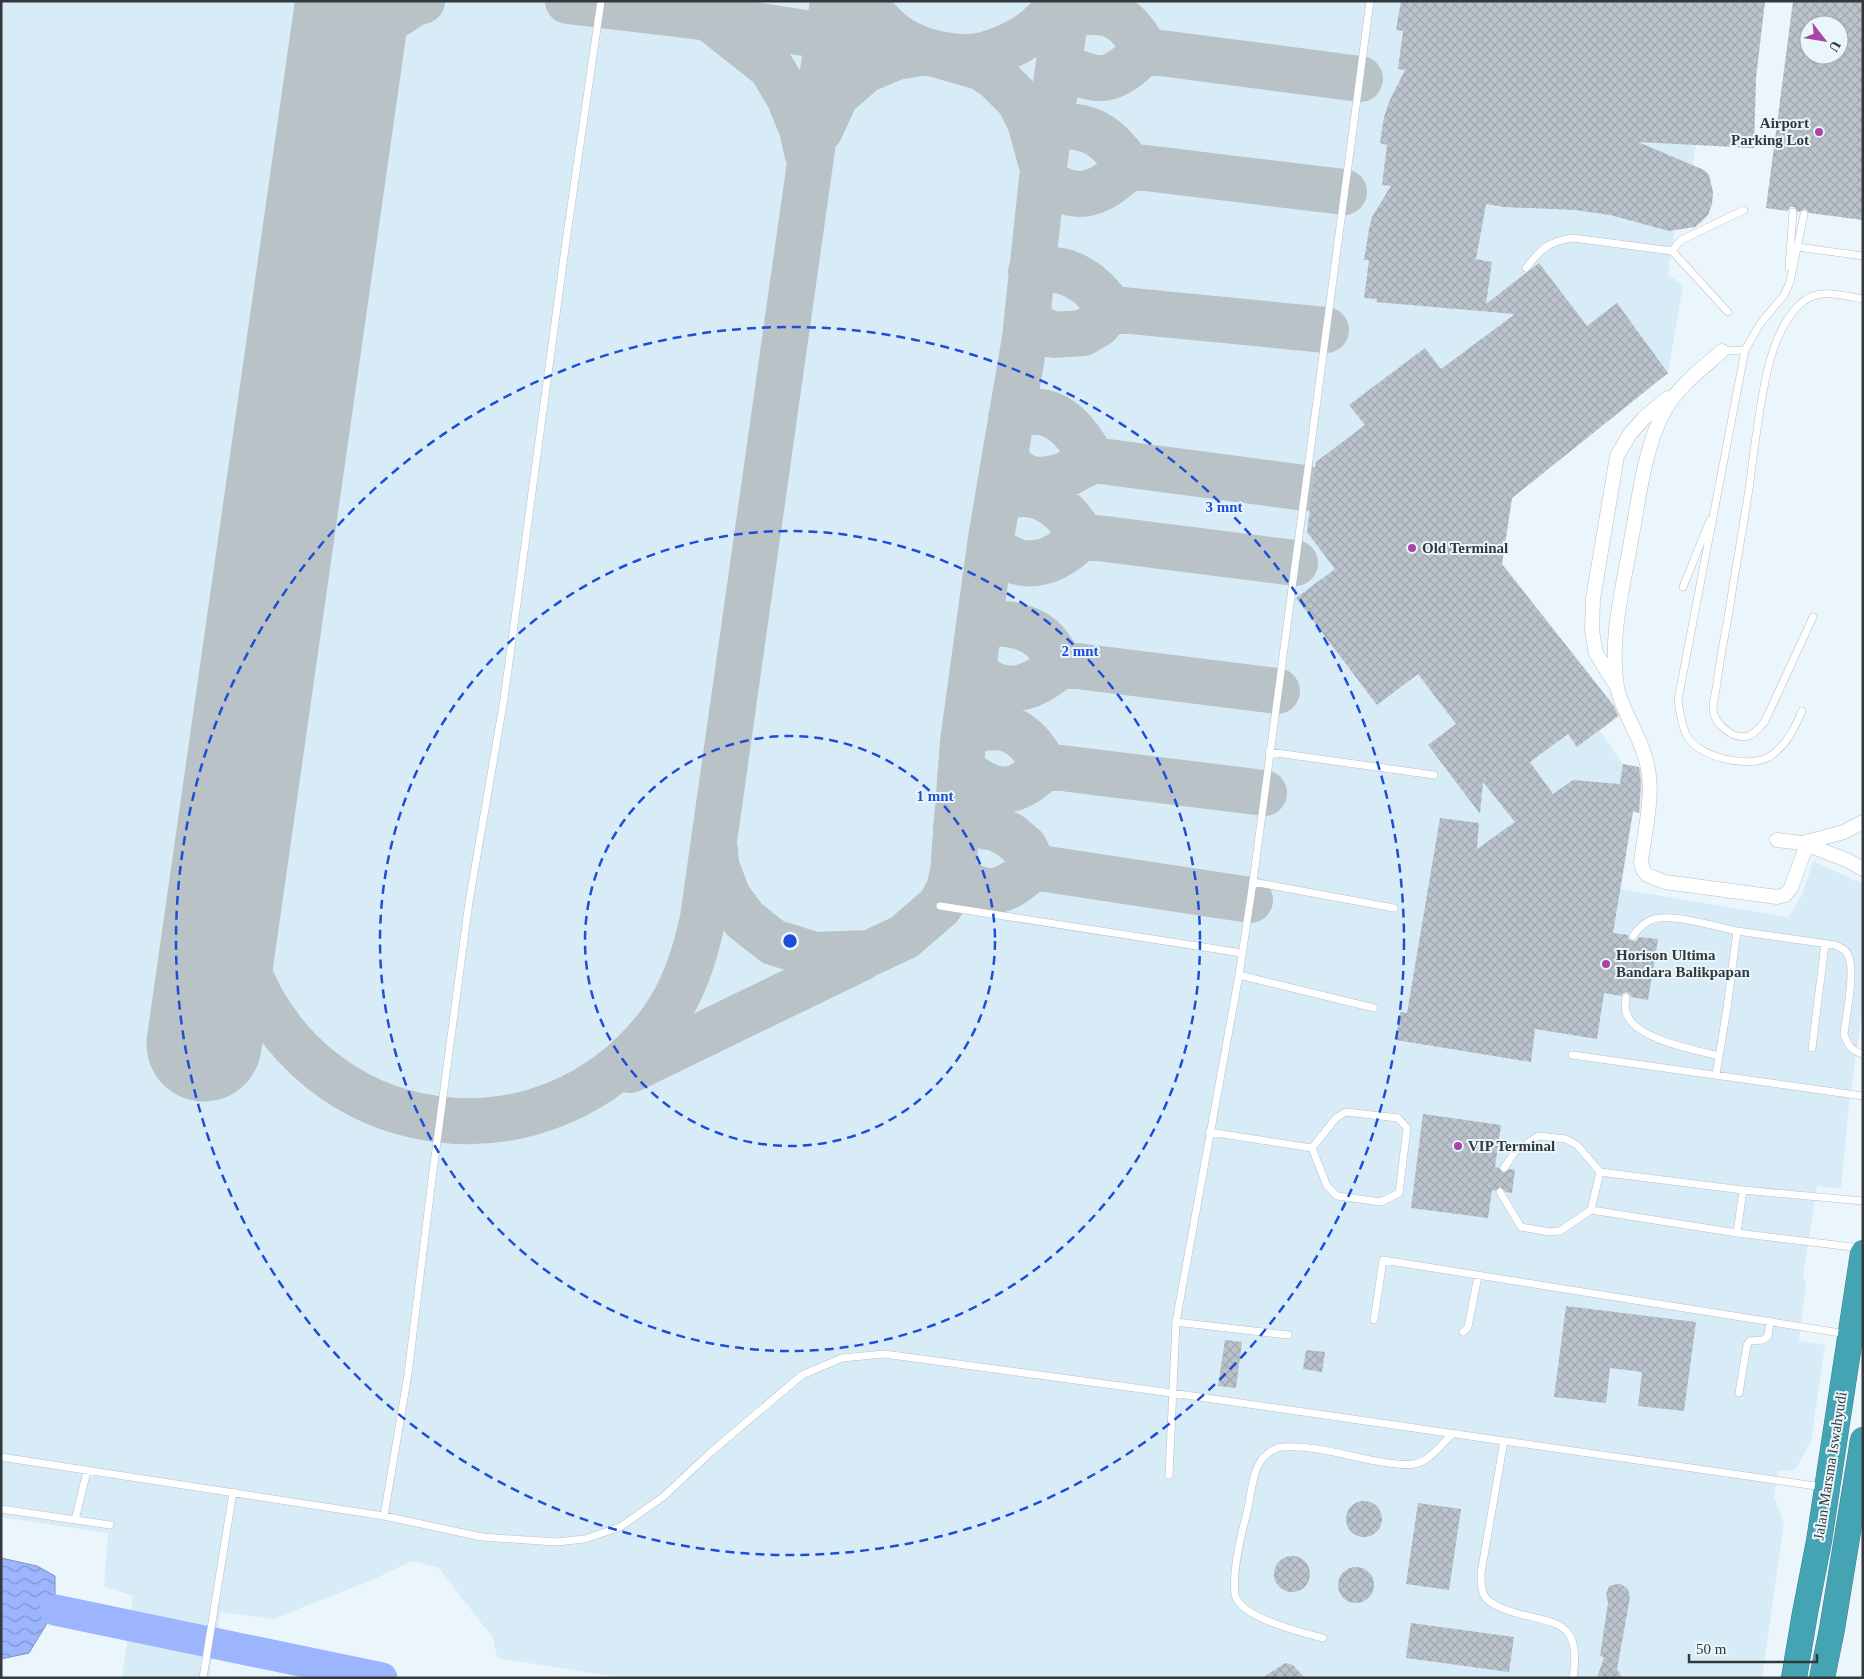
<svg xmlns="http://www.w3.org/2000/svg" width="1864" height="1679" viewBox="0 0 1864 1679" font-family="Georgia,serif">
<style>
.built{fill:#d8ecf7}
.water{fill:url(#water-waves);stroke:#7d90c4}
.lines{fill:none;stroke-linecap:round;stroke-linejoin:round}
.river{stroke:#9db5ff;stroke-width:31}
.taxiway{stroke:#b8c2c7;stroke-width:46}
.runway{stroke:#b8c2c7;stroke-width:115}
.building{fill:url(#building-cross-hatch);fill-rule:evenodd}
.lane-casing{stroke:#b4c0c6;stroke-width:8}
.street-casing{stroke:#b4c0c6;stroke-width:15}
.highway-casing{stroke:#3e7e89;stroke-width:26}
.lane{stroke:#fff;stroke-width:7}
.street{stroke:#fff;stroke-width:14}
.highway{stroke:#44a4b4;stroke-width:25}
.ring{fill:none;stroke:#1d4ed8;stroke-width:2.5;stroke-dasharray:9 6}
.poi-dot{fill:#a943a8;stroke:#eaf6fc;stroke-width:2}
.labels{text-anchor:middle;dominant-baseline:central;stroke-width:4;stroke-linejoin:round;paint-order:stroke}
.poi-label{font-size:15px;font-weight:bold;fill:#33383a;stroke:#eaf6fc;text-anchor:start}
.street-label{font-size:15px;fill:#33383a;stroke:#eaf6fc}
.centre{fill:#1d4ed8;stroke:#eaf6fc;stroke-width:2.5}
.ring-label{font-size:15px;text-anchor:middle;font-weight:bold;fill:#1d4ed8;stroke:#eaf6fc;stroke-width:4;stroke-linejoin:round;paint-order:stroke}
</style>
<defs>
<pattern id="water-waves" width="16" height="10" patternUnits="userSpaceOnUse" patternTransform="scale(1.25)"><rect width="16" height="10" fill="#9db5ff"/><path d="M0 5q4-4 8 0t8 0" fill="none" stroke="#8194cf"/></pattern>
<pattern id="building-cross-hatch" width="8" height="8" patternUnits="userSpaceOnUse" patternTransform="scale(1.25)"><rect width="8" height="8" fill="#bac2cb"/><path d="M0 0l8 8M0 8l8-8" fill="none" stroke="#a0a7af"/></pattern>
</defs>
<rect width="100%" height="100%" fill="#eaf6fc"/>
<path class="built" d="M 1,1 L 1765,1 L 1756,78 L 1754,148 L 1696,145 L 1692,169 L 1709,175 L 1713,192 L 1708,215 L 1702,223 L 1695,227 L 1688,228 L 1682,226 L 1676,221 L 1668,274 L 1683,286 L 1668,373 L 1512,497 L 1502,564 L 1621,715 L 1600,731 L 1623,764 L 1646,769 L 1640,813 L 1633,812 L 1621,889 L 1788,917 L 1802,895 L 1813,861 L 1861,883 L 1863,886 L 1863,1006 L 1849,1104 L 1841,1189 L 1817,1186 L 1803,1276 L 1806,1284 L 1799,1341 L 1825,1345 L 1811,1441 L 1795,1470 L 1778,1471 L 1774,1497 L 1784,1523 L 1762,1678 L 624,1678 L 497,1658 L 493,1638 L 439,1568 L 412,1561 L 374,1579 L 273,1619 L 221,1612 L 209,1678 L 122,1678 L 133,1596 L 104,1586 L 108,1533 L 1,1517 Z"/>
<path class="water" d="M 1,1558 L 37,1566 L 55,1576 L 55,1610 L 29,1653 L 1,1659 Z"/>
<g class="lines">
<path class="river" d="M 55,1610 L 382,1678"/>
<path class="taxiway" d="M 568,1 L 709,18 L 927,52
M 865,1 C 873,15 885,29 898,38 C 919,51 944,57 968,57 C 990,57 1026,40 1041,25 C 1049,19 1055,9 1061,1
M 1066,15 C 1107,7 1126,13 1145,51
M 713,21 L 771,67 L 789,97 L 802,129 L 807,152
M 1145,51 L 1360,79
M 344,61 L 370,32 L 416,2 L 422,1
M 1059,64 C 1101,85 1111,84 1145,51
M 1050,126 C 1091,124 1105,134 1129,166 L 1344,192
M 820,130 L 836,95 L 865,70 L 896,57 L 927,52 L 983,68 L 997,78 L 1019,100 L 1030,122 L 1041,162
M 1042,179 C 1050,183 1058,190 1067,192 C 1092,200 1113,182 1129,166
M 1031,272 C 1039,271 1048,269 1055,270 C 1080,273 1097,290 1111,309 L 1326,330
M 1027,322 L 1053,335 L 1083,333 L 1098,324 L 1111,309
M 1011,417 C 1018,416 1024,413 1031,412 C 1061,409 1080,437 1093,460
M 1010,465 L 1018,473 L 1030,479 L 1044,480 L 1061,477 L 1093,460 L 1305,488
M 998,498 C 1005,497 1013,495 1021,494 C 1050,493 1068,514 1082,536 L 1295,563
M 990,547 C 999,553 1008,559 1018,562 C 1043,568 1066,553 1082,536
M 978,631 C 983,629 988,626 993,625 C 999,623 1007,624 1013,625 C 1039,630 1048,642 1061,664
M 1061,664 L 1277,691
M 973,670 C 1001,701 1034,689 1061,664
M 965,732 C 1006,721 1023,728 1045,766 L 1264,793
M 961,768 C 993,796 1015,798 1045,766
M 237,817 C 234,863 229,917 244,961 C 310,1144 545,1178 661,1022 C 684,991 695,955 703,918 L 833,1
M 956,828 L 978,825 L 996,828 L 1011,836 L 1025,848 L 1033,867
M 715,850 L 716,865 L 728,897 L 745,920 L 773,942 L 814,955 L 870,953 L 904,937 L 940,906 L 949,889 L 953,872 L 963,742 L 991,538 L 1025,338 L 1042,179 L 1068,1
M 1033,867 L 1250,900
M 953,872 C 984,902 1005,894 1033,867
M 630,1070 L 861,958"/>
<path class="runway" d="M 204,1044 L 353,1"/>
</g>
<path class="building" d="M 1401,1 L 1765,1 L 1756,78 L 1754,148 L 1638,142 L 1704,170 L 1709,175 L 1713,192 L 1712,204 L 1708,215 L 1695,227 L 1669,231 L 1610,215 L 1575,210 L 1504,207 L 1486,204 L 1476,259 L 1492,262 L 1486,304 L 1539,263 L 1587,326 L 1617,303 L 1668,373 L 1512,498 L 1502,564 L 1614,706 L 1618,716 L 1577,747 L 1568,734 L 1530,762 L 1553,794 L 1573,780 L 1620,784 L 1623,764 L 1639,767 L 1641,783 L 1639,813 L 1633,811 L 1613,933 L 1628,935 L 1628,939 L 1632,941 L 1636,941 L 1639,937 L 1658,939 L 1648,1000 L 1631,997 L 1630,994 L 1627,992 L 1623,993 L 1621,996 L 1604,993 L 1597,1039 L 1535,1029 L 1531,1062 L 1396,1040 L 1400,1012 L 1407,1013 L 1440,818 L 1479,823 L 1477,849 L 1515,822 L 1483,782 L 1480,814 L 1428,745 L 1456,724 L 1418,674 L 1377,705 L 1296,598 L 1335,569 L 1307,532 L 1316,462 L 1365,425 L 1349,405 L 1425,348 L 1441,369 L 1515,314 L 1376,302 L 1377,299 L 1364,298 L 1369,260 L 1364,260 L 1369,229 L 1372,217 L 1391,186 L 1382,185 L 1387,145 L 1380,143 L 1384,117 L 1389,102 L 1405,70 L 1398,69 L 1403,31 L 1396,30 Z
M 1793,1 L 1863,1 L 1863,220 L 1809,213 L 1805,209 L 1798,212 L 1794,207 L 1790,207 L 1788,211 L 1766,208 ZM 1809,25 L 1839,25 L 1839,55 L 1809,55 Z
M 1423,1114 L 1501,1125 L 1495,1167 L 1499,1168 L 1503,1173 L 1510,1169 L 1515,1170 L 1512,1193 L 1506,1192 L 1500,1187 L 1495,1191 L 1492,1190 L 1488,1218 L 1411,1208 Z
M 1566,1306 L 1696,1322 L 1684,1411 L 1638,1406 L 1642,1372 L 1610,1368 L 1606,1403 L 1554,1397 Z
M 1225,1340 L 1242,1342 L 1236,1388 L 1218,1386 Z
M 1306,1350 L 1325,1352 L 1322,1372 L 1303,1369 Z
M1346 1519a18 18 0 1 1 36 0a18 18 0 1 1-36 0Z
M 1418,1503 L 1461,1509 L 1449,1590 L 1406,1584 Z
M1274 1574a18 18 0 1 1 36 0a18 18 0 1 1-36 0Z
M1338 1585a18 18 0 1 1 36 0a18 18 0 1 1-36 0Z
M 1617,1584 L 1621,1584 L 1628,1589 L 1630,1597 L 1617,1669 L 1622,1678 L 1597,1678 L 1604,1657 L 1600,1656 L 1608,1603 L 1606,1594 L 1609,1586 Z
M 1411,1623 L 1514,1637 L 1509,1672 L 1406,1658 Z
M 1285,1663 L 1293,1665 L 1305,1678 L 1262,1678 Z"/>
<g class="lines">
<g class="lane-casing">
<path id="lane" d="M 1797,247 L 1863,256
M 1672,251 L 1681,240 L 1744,210
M 1789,267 L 1793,212
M 1526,268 C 1541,249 1549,241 1573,238 L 1672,251 L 1728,312
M 1722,351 L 1745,350
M 1683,587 L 1710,520
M 1813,617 L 1765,721 C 1761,726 1755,734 1748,736 C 1733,740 1714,724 1713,709 C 1713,701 1716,691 1717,683 C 1720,657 1726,631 1730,605 C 1736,566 1743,528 1749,489 C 1754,452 1758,414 1766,377 C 1771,353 1781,323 1799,305 C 1817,287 1840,295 1863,299
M 1802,711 C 1795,728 1786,746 1769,757 C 1748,769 1696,757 1686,734 C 1681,724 1680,712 1678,700 L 1745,350 L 1760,324 L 1784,295 L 1790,282 L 1804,214
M 1269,752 L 1434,775
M 1253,882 L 1394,908
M 940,906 L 1242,953
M 1633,936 C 1638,929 1643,923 1651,920 C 1669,912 1716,927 1737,931
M 1239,975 L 1374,1008
M 1626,997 C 1626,1001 1624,1008 1626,1012 C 1633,1039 1695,1050 1719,1056
M 1812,1048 L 1825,944
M 1572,1055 L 1863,1096
M 1716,1075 L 1727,1008 L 1737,931 L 1835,945 C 1842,948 1847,950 1849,958 C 1855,973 1846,1016 1844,1034 C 1848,1045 1851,1051 1863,1054
M 1209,1132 L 1312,1148 L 1327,1186 L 1337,1196 L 1381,1202 L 1399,1193 L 1407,1128 L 1398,1118 L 1346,1112 L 1336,1118 L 1312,1148
M 1504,1168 L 1515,1152 L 1538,1136 L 1566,1139 L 1577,1145 L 1600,1172 L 1743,1190 L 1863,1201
M 1500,1192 L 1521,1227 L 1550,1232 L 1560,1231 L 1591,1210 L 1737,1233 L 1861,1248
M 1591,1210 L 1600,1172
M 1737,1233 L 1743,1190
M 1374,1320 L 1383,1260 L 1847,1334
M 1176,1322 L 1288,1335
M 1463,1332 L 1468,1327 L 1478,1276
M 1739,1393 L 1747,1345 L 1750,1341 L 1763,1340 L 1768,1336 L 1770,1321
M 1504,1441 L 1481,1573 C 1481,1579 1481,1588 1483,1593 C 1486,1601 1496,1606 1504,1609 C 1549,1626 1583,1613 1573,1678
M 1,1457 L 384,1516 L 482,1537 L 556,1542 L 585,1539 L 620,1527 L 663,1497 L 711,1452 L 802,1375 L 842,1358 L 884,1354 L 1172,1393 L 1823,1487
M 1169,1475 L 1176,1322 L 1239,975 L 1253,882 L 1370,1
M 1,1509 L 110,1525
M 384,1516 L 408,1374 L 432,1179 L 469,902 L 504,699 L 567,234 L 601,1
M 75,1520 L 87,1471
M 1323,1638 C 1303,1633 1238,1617 1235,1594 C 1232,1570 1242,1531 1248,1508 C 1251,1493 1253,1469 1263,1458 C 1268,1453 1276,1447 1283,1447 C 1312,1445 1348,1456 1376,1461 C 1388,1463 1402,1466 1414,1464 C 1429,1462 1442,1444 1452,1434
M 203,1678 L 233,1492"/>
</g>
<g class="street-casing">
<path id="street" d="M 1722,351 C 1702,369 1679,385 1665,410 C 1644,447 1639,499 1631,541 C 1623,588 1609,638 1617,687 C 1621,708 1639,735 1645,757 C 1656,790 1645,827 1641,862 L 1643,870 L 1647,875 L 1665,882 L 1777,897 L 1785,895 L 1791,888 L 1808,841
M 1615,684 L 1596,653 L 1592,631 L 1593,599 L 1617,456 L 1630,434 L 1644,418 L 1668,398
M 1777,840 L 1803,843 L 1844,832 L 1863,822
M 1803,843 L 1849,861 L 1863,869"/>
</g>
<g class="highway-casing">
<path id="highway" d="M 1794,1678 L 1805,1613 L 1819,1541 L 1863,1253
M 1822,1678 L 1832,1629 L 1863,1440"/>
</g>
<use href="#lane" class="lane"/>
<use href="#street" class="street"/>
<use href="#highway" class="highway"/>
</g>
<g class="ring">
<circle cx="790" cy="941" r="205"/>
<circle cx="790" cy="941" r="410"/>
<circle cx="790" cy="941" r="614"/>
</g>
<g class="poi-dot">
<circle cx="1819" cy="132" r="5"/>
<circle cx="1412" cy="548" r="5"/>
<circle cx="1606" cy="964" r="5"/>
<circle cx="1458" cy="1146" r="5"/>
</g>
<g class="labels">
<g class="poi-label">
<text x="1809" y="123" text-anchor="end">Airport<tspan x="1809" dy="17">Parking Lot</tspan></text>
<text x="1422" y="548">Old Terminal</text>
<text x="1616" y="955">Horison Ultima<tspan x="1616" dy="17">Bandara Balikpapan</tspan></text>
<text x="1468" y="1146">VIP Terminal</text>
</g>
<g class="street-label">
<text transform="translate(1830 1466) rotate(-81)">Jalan Marsma Iswahyudi</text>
</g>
</g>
<circle cx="790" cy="941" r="8" class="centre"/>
<g class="ring-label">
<text x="1224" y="512">3 mnt</text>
<text x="1080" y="656">2 mnt</text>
<text x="935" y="801">1 mnt</text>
</g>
<rect width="1864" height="1679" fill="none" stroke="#33383a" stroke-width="5"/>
<g transform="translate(1824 40) rotate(121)"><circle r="24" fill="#eaf6fc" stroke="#a1aaae"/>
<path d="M0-4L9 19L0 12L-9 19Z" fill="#a943a8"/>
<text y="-8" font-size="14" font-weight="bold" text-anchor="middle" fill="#33383a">U</text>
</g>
<path d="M1689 1654v8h128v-8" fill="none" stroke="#33383a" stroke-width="2.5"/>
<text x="1696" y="1654" font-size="15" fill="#33383a" stroke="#eaf6fc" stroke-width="4" paint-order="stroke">50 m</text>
</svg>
